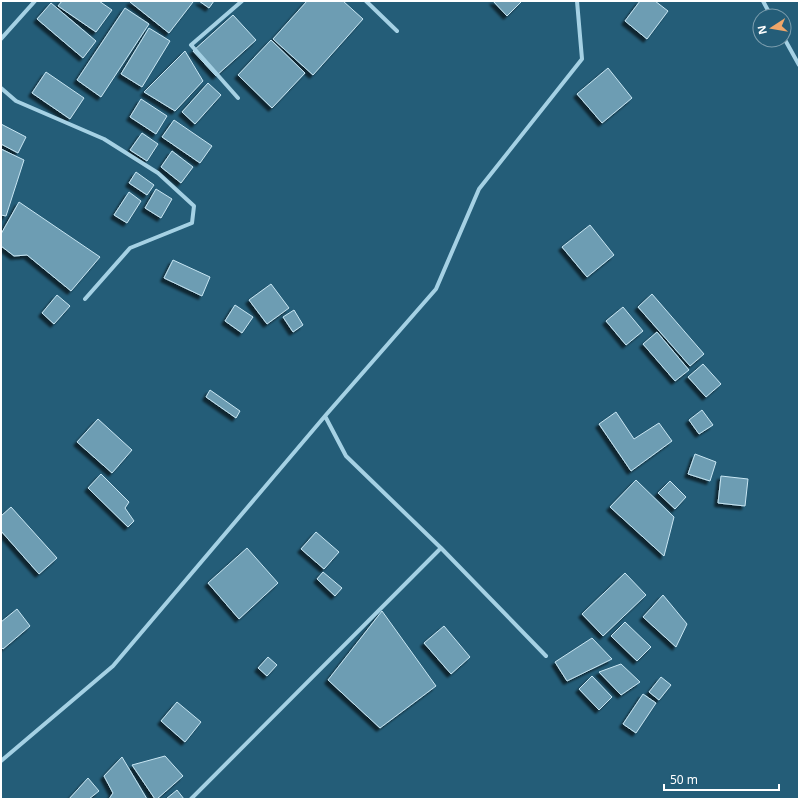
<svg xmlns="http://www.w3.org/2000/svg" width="800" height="800" viewBox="0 0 800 800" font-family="'Noto Sans',sans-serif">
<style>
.building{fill:#6d9db3;stroke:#c8e6f3;filter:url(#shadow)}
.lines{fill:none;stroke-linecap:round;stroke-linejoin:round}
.street{stroke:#a5d1e4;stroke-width:4}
</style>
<defs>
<filter id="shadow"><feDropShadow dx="-3.5" dy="3.5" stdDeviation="1" flood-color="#0009"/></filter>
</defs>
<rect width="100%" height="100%" fill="#245d78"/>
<path class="building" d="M 62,1 L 99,1 L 112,10 L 96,32 L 58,6 Z
M 131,1 L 192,1 L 193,2 L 169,33 L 130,2 Z
M 199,1 L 214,1 L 209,8 Z
M 307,1 L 343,1 L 363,19 L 313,75 L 273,39 Z
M 493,1 L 522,1 L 507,16 Z
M 640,1 L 655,1 L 668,11 L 647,39 L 625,21 Z
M 51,3 L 96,41 L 83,58 L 37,19 Z
M 125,8 L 149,24 L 101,97 L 77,80 Z
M 233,15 L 256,40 L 216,76 L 193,51 Z
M 149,28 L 170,41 L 142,87 L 121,74 Z
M 271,40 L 305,73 L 272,108 L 238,75 Z
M 185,51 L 203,81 L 175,111 L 144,92 Z
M 608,68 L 632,98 L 602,123 L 577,94 Z
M 46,72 L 84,98 L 70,119 L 32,93 Z
M 208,83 L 221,95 L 195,124 L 182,112 Z
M 141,99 L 167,116 L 156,134 L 130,117 Z
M 174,120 L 212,146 L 200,163 L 162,137 Z
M 1,124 L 26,137 L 18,153 L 1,144 Z
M 142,133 L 158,144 L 147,161 L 130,150 Z
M 1,149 L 24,160 L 6,216 L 1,215 Z
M 172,151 L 193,167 L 181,183 L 161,167 Z
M 136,172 L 154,185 L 147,195 L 129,183 Z
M 156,189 L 172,199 L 161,218 L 145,208 Z
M 129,192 L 141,201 L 127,223 L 114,215 Z
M 19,202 L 100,257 L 71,291 L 27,255 L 14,256 L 1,246 L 1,234 Z
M 590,225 L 614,255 L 587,277 L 562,247 Z
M 173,260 L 210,277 L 202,296 L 164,278 Z
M 271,284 L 289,308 L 267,324 L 249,300 Z
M 652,294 L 704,354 L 690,366 L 638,307 Z
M 57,295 L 70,306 L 54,324 L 42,313 Z
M 235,305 L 253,317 L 242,333 L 225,321 Z
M 623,307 L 643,331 L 626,345 L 606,321 Z
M 294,310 L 303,325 L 293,332 L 283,317 Z
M 657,332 L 689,370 L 675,381 L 643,344 Z
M 703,364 L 721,384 L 706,397 L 688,377 Z
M 210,390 L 240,411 L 236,418 L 206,397 Z
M 702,410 L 713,425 L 699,434 L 689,420 Z
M 616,412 L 634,439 L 659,423 L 672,441 L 631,471 L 599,424 Z
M 98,419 L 132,450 L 112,473 L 77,442 Z
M 695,454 L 716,462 L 710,481 L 688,474 Z
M 101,474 L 129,502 L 125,508 L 134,521 L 128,527 L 88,488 Z
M 721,476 L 748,479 L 745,506 L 718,503 Z
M 636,480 L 674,517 L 664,556 L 610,507 Z
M 670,481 L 686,497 L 675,509 L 658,493 Z
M 11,507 L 57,558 L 39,574 L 1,531 L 1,516 Z
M 316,532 L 339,552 L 324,569 L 301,549 Z
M 247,548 L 278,583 L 239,619 L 208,583 Z
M 323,572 L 342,588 L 335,596 L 317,579 Z
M 625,573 L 646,595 L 603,636 L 582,614 Z
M 663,595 L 687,624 L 676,647 L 643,617 Z
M 17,609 L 30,626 L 3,649 L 1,647 L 1,622 Z
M 382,611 L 436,686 L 380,728 L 328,680 Z
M 625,622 L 651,647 L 637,661 L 611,636 Z
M 444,626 L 470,657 L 451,674 L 424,643 Z
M 592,638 L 612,659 L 567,681 L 555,662 Z
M 268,657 L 277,665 L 267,676 L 258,668 Z
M 621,664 L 640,682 L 621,695 L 599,672 Z
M 592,676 L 612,697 L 599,710 L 579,689 Z
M 661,677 L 671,685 L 659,700 L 649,692 Z
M 643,694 L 656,703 L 636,733 L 623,724 Z
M 177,702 L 201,722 L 185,742 L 161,721 Z
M 165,756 L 183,776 L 157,799 L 155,799 L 132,765 Z
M 122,757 L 147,799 L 109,799 L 113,793 L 104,776 Z
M 88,778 L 99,791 L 89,799 L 69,799 Z
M 177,790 L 184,799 L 166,799 Z"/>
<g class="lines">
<path class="street" d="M 366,1 L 397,31
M 763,1 L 771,16
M 784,38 L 799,65
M 1,39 L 35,1
M 1,88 L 16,101 L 104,139 L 158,173 L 194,206 L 192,223 L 130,248 L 85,299
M 238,98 L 191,45 L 242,1
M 325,416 L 346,456 L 441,548 L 546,656
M 1,761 L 113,666 L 325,416 L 436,289 L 479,189 L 582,59 L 577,1
M 191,799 L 441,548"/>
</g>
<rect width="800" height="800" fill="none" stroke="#ffffff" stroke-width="4"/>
<g transform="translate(772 28) rotate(258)"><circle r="19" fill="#245d78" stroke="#7c9eae"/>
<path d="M0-3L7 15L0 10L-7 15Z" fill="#eea669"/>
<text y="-6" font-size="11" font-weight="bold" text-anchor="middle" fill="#ffffff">N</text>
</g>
<path d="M664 784v6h115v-6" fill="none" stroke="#ffffff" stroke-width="2"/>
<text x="670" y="784" font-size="12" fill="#ffffff" stroke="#245d78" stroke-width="3" paint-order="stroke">50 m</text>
</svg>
